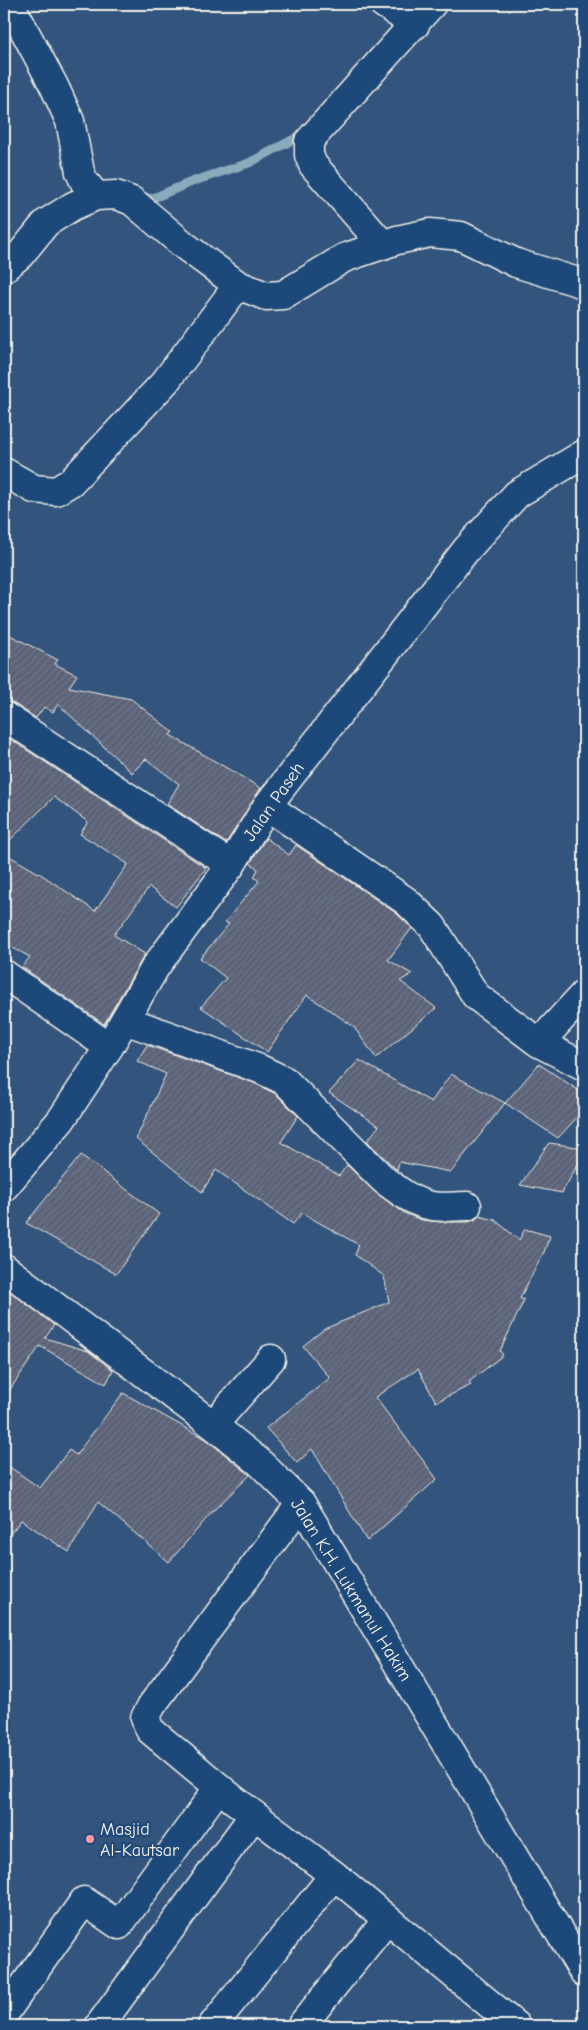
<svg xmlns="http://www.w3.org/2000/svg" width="588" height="2030" viewBox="0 0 588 2030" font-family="'Comic Neue',sans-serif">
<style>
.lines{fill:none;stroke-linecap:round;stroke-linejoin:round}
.stream{stroke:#8aabbc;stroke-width:9}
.building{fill:url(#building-hatch);stroke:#f4f1e8}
.street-casing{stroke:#f4f1e8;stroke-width:31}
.secondary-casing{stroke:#f4f1e8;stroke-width:31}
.street{stroke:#1f4a7a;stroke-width:28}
.secondary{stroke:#1f4a7a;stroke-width:28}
.poi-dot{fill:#ff9aa2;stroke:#1f4a7a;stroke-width:2}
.labels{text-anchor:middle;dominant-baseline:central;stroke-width:4.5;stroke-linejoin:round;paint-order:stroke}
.street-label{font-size:18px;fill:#f4f1e8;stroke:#1f4a7a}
.poi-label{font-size:18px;fill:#f4f1e8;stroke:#1f4a7a;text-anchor:start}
</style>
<defs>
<pattern id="building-hatch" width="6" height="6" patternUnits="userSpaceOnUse" patternTransform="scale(1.25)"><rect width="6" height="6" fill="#636c84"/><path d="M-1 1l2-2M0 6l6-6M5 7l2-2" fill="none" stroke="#555862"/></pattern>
</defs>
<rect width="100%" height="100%" fill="#33547d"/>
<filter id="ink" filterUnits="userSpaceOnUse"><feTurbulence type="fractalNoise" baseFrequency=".02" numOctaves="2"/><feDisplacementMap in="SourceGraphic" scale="10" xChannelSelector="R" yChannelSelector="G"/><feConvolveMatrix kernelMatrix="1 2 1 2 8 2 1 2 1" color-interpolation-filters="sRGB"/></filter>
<g filter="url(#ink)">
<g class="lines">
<path class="stream" d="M 140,195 L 151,199 L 194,181 L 249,163 L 307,132"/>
</g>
<path class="building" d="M 4,632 L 58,660 L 55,664 L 77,675 L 69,687 L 131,699 L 173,732 L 170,735 L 261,788 L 226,843 L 167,804 L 179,784 L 146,759 L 132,773 L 58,704 L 53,712 L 44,707 L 36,718 L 13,703 L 4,701 Z
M 4,735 L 206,868 L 176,907 L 149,887 L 114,935 L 145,954 L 104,1024 L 22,967 L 30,957 L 4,943 L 4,853 L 42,875 L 95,911 L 128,864 L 80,834 L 88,822 L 54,797 L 4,846 Z
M 266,838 L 289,855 L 296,845 L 396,913 L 412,928 L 388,960 L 412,974 L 400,981 L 436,1008 L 376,1058 L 353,1026 L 307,995 L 267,1052 L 201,1007 L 226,978 L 200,958 L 229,924 L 225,922 L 259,881 L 254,877 L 258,869 L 250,863 Z
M 147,1045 L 254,1083 L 276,1094 L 298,1116 L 281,1142 L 339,1176 L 347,1165 L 375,1192 L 406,1214 L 422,1220 L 441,1222 L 468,1222 L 475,1220 L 479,1216 L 495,1220 L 519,1240 L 525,1229 L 550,1236 L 544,1252 L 520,1298 L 524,1300 L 500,1351 L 503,1355 L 469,1382 L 471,1385 L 436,1402 L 418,1369 L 375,1397 L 437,1479 L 367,1541 L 312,1449 L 297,1463 L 266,1428 L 330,1378 L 303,1346 L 324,1329 L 389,1302 L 384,1276 L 355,1255 L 359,1245 L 302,1213 L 293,1224 L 216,1170 L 202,1192 L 136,1139 L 166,1074 L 137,1061 Z
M 359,1060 L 431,1102 L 451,1074 L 505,1103 L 451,1172 L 399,1162 L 397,1170 L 367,1141 L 379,1126 L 329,1093 Z
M 539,1064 L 584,1094 L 584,1110 L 558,1138 L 505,1103 Z
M 549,1143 L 584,1148 L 584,1153 L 562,1193 L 520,1185 Z
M 81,1155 L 159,1214 L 116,1274 L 26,1223 Z
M 4,1287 L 54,1325 L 45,1338 L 88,1351 L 113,1370 L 106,1384 L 40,1346 L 4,1398 Z
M 123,1393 L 207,1440 L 250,1475 L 213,1511 L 169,1562 L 98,1502 L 69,1552 L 21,1520 L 4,1542 L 4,1463 L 40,1488 L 69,1450 L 76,1455 Z"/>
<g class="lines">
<g class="street-casing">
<path id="street" d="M 10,4 L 54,86 L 70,121 L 80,172 L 84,181 L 96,196
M 384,4 L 415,25
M 383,245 L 313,165 L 309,155 L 309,141 L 432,4
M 4,268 L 20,255 L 46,223 L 73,206 L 96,196 L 116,195 L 132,201 L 185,246 L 238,285 L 165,382 L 71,482 L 56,491 L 34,489 L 4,472
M 238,285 L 266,296 L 283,295 L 344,258 L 397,240 L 430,233 L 461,236 L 516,263 L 584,284
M 4,716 L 231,865
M 267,806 L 406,901 L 432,926 L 476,996 L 539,1043 L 584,1066
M 4,974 L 109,1047
M 125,1020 L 260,1069 L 285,1081 L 384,1180 C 399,1191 414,1203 432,1206 C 444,1208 456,1206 467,1206
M 539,1043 L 584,994
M 4,1268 L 213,1425 L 258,1461 L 301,1503 L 584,1973
M 213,1425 L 271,1359
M 301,1503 L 152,1705 L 145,1718 L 150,1730 L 233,1799 L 334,1875 L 516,2026
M 4,2014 L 84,1901 L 119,1925 L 219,1787
M 99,2026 L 254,1815
M 212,2026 L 334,1875
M 301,2026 L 387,1920"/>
</g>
<g class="secondary-casing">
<path id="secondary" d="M 4,1187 L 61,1120 L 109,1047 L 156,966 L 231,865 L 267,806 L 466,550 L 517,494 L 584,454"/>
</g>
<use href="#street" class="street"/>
<use href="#secondary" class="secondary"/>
</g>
</g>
<circle class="poi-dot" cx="90" cy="1839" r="5"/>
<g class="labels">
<g class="street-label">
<text transform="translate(274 802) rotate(-55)">Jalan Paseh</text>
<text transform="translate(351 1590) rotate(58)">Jalan K.H. Lukmanul Hakim</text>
</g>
<g class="poi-label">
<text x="100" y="1829">Masjid<tspan x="100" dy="21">Al-Kautsar</tspan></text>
</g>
</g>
<rect width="588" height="2030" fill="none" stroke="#1f4a7a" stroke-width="20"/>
<rect x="10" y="10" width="568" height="2010" fill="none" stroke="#f4f1e8" stroke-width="2" filter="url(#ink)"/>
</svg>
